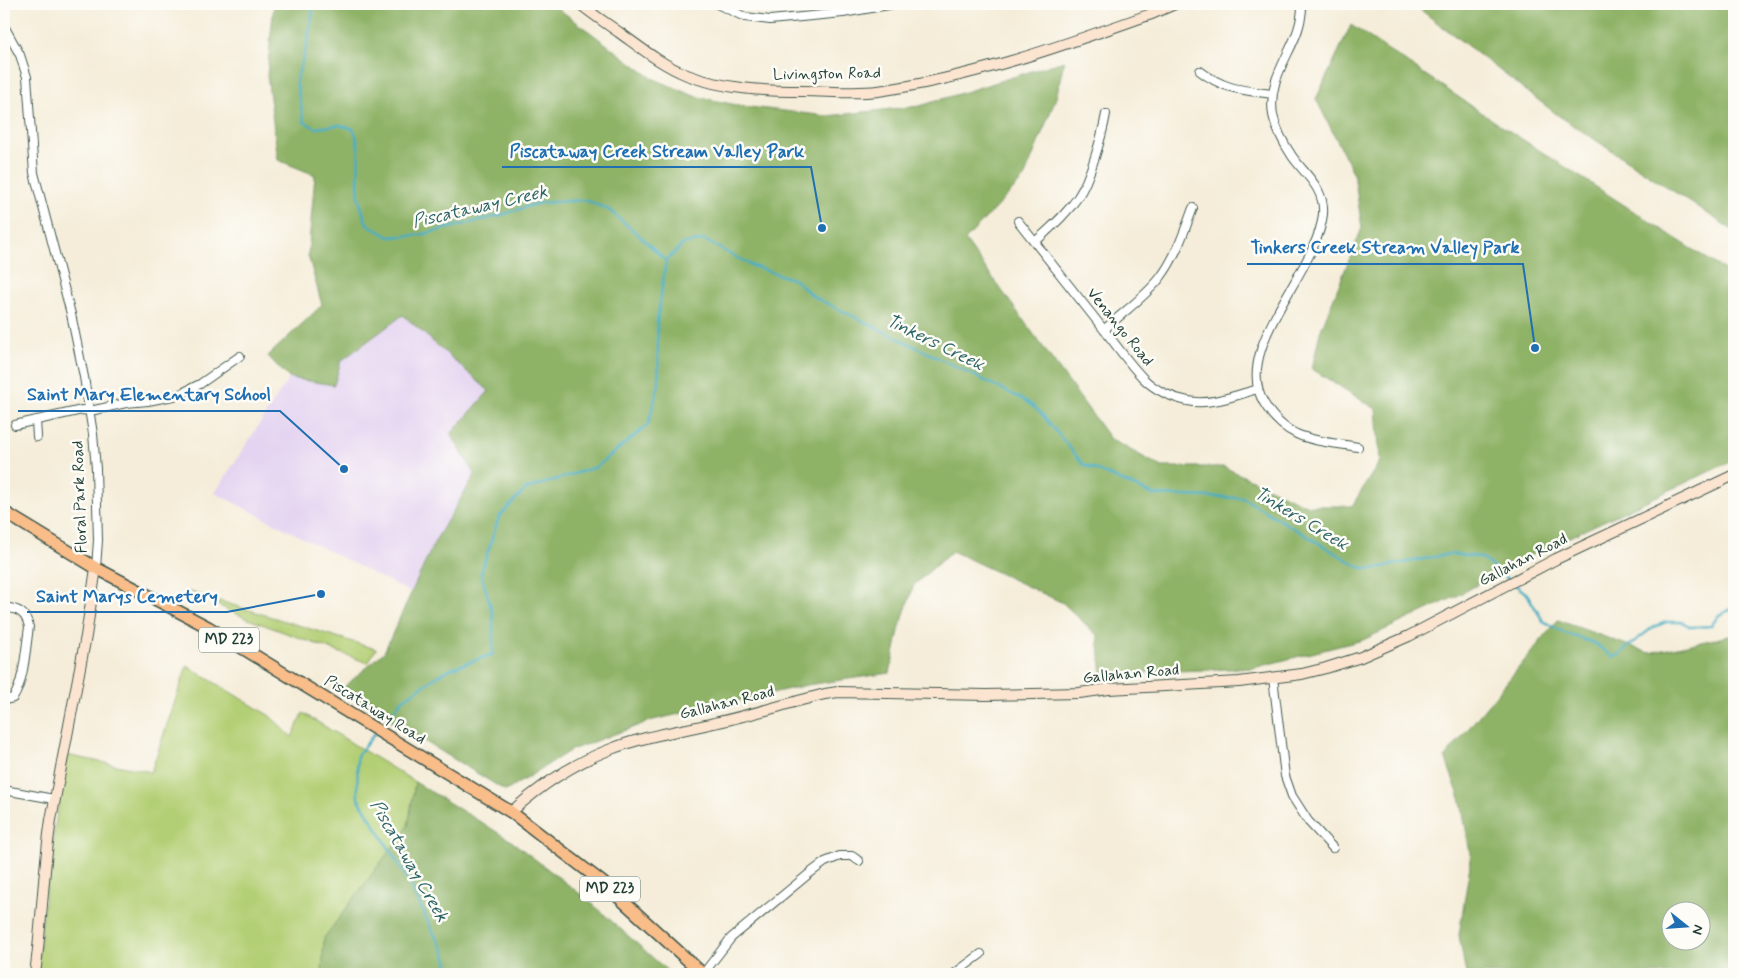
<svg xmlns="http://www.w3.org/2000/svg" width="1738" height="978" viewBox="0 0 1738 978" font-family="Mynerve,sans-serif">
<style>
.built{fill:#e4d3f1}
.green{fill:#b3cf75;stroke:#698654}
.forest{fill:#8eb266;stroke:#56784d;fill-rule:evenodd}
.lines{fill:none;stroke-linecap:round;stroke-linejoin:round}
.stream{stroke:#45adc4;stroke-width:2.5}
.street-casing{stroke:#3f574d;stroke-width:10}
.secondary-casing{stroke:#3f574d;stroke-width:12}
.primary-casing{stroke:#3f574d;stroke-width:14}
.street{stroke:#fff;stroke-width:8}
.secondary{stroke:#fce5d0;stroke-width:10}
.primary{stroke:#f8bd89;stroke-width:11}
.labels{text-anchor:middle;dominant-baseline:central;stroke-width:5;stroke-linejoin:round;paint-order:stroke}
.shield{fill:#fdfcf7;stroke:#62766e;stroke-width:1}
.shield-label{font-size:15px;font-weight:bold;fill:#1f3d34}
.street-label{font-size:16px;fill:#1f3d34;stroke:#fdfcf7}
.water-label{font-size:18px;font-style:italic;fill:#2c6466;stroke:#fdfcf7}
.leader{fill:none;stroke:#1f6fb2;stroke-width:2}
.callout-dot{fill:#1f6fb2;stroke:#fdfcf7;stroke-width:2}
.callout-label{font-size:18px;text-anchor:middle;font-weight:bold;fill:#1f6fb2;stroke:#fdfcf7;stroke-width:5;stroke-linejoin:round;paint-order:stroke}
</style>
<rect width="100%" height="100%" fill="#fdfcf7"/>
<filter id="ink" filterUnits="userSpaceOnUse"><feTurbulence type="fractalNoise" baseFrequency=".02" numOctaves="2"/><feDisplacementMap in="SourceGraphic" scale="10" xChannelSelector="R" yChannelSelector="G"/><feConvolveMatrix kernelMatrix="1 2 1 2 8 2 1 2 1" color-interpolation-filters="sRGB"/></filter>
<filter id="wash" filterUnits="userSpaceOnUse"><feTurbulence type="fractalNoise" baseFrequency=".0096" numOctaves="4" result="noise"/><feDisplacementMap in="SourceGraphic" scale="20" xChannelSelector="R" yChannelSelector="G"/><feGaussianBlur stdDeviation="1.12" result="paint"/><feColorMatrix in="noise" values="0 0 0 0 0 0 0 0 0 0 0 0 0 0 0 0 0 1.4 0 .05"/><feComposite in="paint" operator="in"/></filter>
<g filter="url(#wash)">
<rect width="100%" height="100%" fill="#f5edd9"/>
<path class="built" d="M 403,315 L 490,391 L 451,434 L 475,475 L 435,541 L 411,593 L 215,493 L 289,378 L 334,385 L 340,361 Z"/>
<path class="green" d="M 187,591 L 376,649 L 368,663 L 248,619 Z
M 187,666 L 270,716 L 292,737 L 303,713 L 415,782 L 410,819 L 636,974 L 37,974 L 46,885 L 66,755 L 151,772 Z"/>
<path class="forest" d="M 274,4 L 552,4 L 652,78 L 694,96 L 741,106 L 827,116 L 920,106 L 1064,61 L 1056,98 L 1024,178 L 965,240 L 1110,439 L 1162,467 L 1224,467 L 1308,506 L 1352,506 L 1380,461 L 1376,409 L 1312,369 L 1320,332 L 1362,228 L 1354,174 L 1316,99 L 1351,25 L 1494,121 L 1734,276 L 1734,460 L 1529,556 L 1457,596 L 1363,640 L 1253,668 L 1102,674 L 1098,636 L 1063,603 L 952,551 L 914,585 L 900,626 L 890,673 L 807,685 L 653,720 L 571,750 L 506,791 L 341,690 L 384,652 L 435,541 L 475,475 L 451,434 L 489,391 L 403,315 L 341,361 L 334,385 L 289,378 L 268,356 L 322,305 L 308,255 L 315,175 L 278,160 L 267,75 Z
M 1413,4 L 1734,4 L 1734,231 L 1559,116 Z
M 1558,620 L 1649,653 L 1734,635 L 1734,974 L 1466,974 L 1459,935 L 1471,859 L 1461,801 L 1445,757 ZM 1670,910 L 1700,910 L 1700,940 L 1670,940 Z
M 415,782 L 510,840 L 588,900 L 671,974 L 322,974 L 324,938 L 408,826 Z"/>
<g class="lines">
<path class="stream" d="M 314,4 L 307,45 L 296,81 L 304,122 L 316,128 L 340,125 L 353,129 C 363,146 356,178 359,197 C 360,206 364,215 367,224 L 389,237 L 420,235 L 498,216 L 539,203 L 586,200 L 609,210 L 641,237 L 666,261
M 666,261 L 683,244 L 704,240 L 753,266 L 795,280 L 814,297 L 1026,401 L 1040,412 L 1083,464 L 1154,495 L 1243,498 L 1359,567 L 1371,569 L 1450,554 L 1480,557 L 1509,580
M 1514,584 L 1527,594 L 1543,621 L 1565,633 L 1594,643 L 1613,657 L 1620,655 L 1626,648 L 1652,628 L 1666,622 L 1682,622 L 1691,627 L 1711,626 L 1719,615 L 1734,608
M 379,729 L 402,700 L 447,670 L 493,654 L 493,615 L 481,573 L 499,517 L 526,489 L 596,467 L 648,425 L 659,384 L 657,322 L 666,261
M 375,733 L 357,756 L 358,798 L 406,876 L 434,934 L 444,950 L 451,974"/>
</g>
</g>
<g filter="url(#ink)">
<g class="lines">
<g class="street-casing">
<path id="street" d="M 717,4 L 745,17 L 770,20 L 843,13 L 894,4
M 1150,4 L 1154,13
M 1302,4 C 1303,46 1266,70 1273,115 C 1276,129 1284,144 1292,156 C 1305,175 1325,188 1323,214 C 1318,270 1231,349 1264,403 C 1287,442 1317,440 1358,447
M 588,11 L 597,4
M 4,26 L 20,55 L 27,77 L 34,173 L 71,314 L 84,377 L 93,434 L 96,469 L 98,540 L 96,568
M 1200,71 C 1225,90 1243,90 1272,94
M 1018,221 C 1046,256 1073,291 1101,326 C 1115,343 1128,363 1144,379 C 1155,390 1172,398 1188,401 C 1210,406 1236,395 1258,389
M 1035,242 C 1050,228 1066,215 1078,197 C 1090,179 1102,136 1106,114
M 1104,330 C 1122,313 1145,297 1160,278 C 1176,257 1184,232 1193,208
M 36,420 L 37,437
M 15,425 L 82,410 L 90,411 L 126,403 L 148,401 L 178,395 L 200,384 L 240,356
M 4,607 C 18,609 26,612 29,627 C 26,646 24,683 13,698 L 4,700
M 1273,678 L 1285,776 L 1292,796 L 1308,821 L 1333,848
M 4,790 L 54,799
M 703,974 L 731,938 L 810,873 L 825,862 L 840,856 L 852,856 L 859,861
M 954,974 L 981,954"/>
</g>
<g class="secondary-casing">
<path id="secondary" d="M 580,4 C 592,14 606,23 620,33 C 641,48 662,65 687,75 C 723,89 764,91 802,91 C 827,91 854,94 878,91 C 973,78 1064,45 1154,13 L 1175,4
M 511,812 C 540,786 574,763 611,749 C 644,736 680,731 714,723 C 752,715 788,703 825,694 L 838,692 L 986,695 L 1079,693 L 1109,689 L 1239,682 L 1302,674 L 1326,668 L 1361,657 L 1409,636 L 1556,559 L 1734,475
M 35,974 C 42,923 43,871 51,820 L 86,636 L 96,568"/>
</g>
<g class="primary-casing">
<path id="primary" d="M 4,512 L 96,568 L 208,627 L 511,812 L 602,882 L 703,974"/>
</g>
<use href="#street" class="street"/>
<use href="#secondary" class="secondary"/>
<use href="#primary" class="primary"/>
</g>
</g>
<g class="labels">
<g class="shield">
<rect x="199" y="627.5" width="60" height="25" rx="4"/>
<rect x="580" y="876.5" width="60" height="25" rx="4"/>
</g>
<g class="shield-label">
<text x="229" y="640">MD 223</text>
<text x="610" y="889">MD 223</text>
</g>
<g class="street-label">
<text transform="translate(827 74) rotate(-1)">Livingston Road</text>
<text transform="translate(1120 327) rotate(51)">Venango Road</text>
<text transform="translate(80 497) rotate(-92)">Floral Park Road</text>
<text transform="translate(1523 560) rotate(-27)">Gallahan Road</text>
<text transform="translate(1131 674) rotate(-5)">Gallahan Road</text>
<text transform="translate(727 703) rotate(-14)">Gallahan Road</text>
<text transform="translate(375 710) rotate(32)">Piscataway Road</text>
</g>
<g class="water-label">
<text transform="translate(480 207) rotate(-13)">Piscataway Creek</text>
<text transform="translate(935 343) rotate(26)">Tinkers Creek</text>
<text transform="translate(1301 519) rotate(31)">Tinkers Creek</text>
<text transform="translate(409 861) rotate(60)">Piscataway Creek</text>
</g>
</g>
<path class="leader" d="M822 228L811 167H502M1535 348L1523 264H1247M344 469L280 411H18M321 594L227 612H27"/>
<g class="callout-dot">
<circle cx="822" cy="228" r="5"/>
<circle cx="1535" cy="348" r="5"/>
<circle cx="344" cy="469" r="5"/>
<circle cx="321" cy="594" r="5"/>
</g>
<g class="callout-label">
<text x="657" y="157">Piscataway Creek Stream Valley Park</text>
<text x="1385" y="253">Tinkers Creek Stream Valley Park</text>
<text x="149" y="400">Saint Mary Elementary School</text>
<text x="127" y="602">Saint Marys Cemetery</text>
</g>
<rect width="1738" height="978" fill="none" stroke="#fdfcf7" stroke-width="20"/>
<g transform="translate(1686 926) rotate(107)"><circle r="24" fill="#fdfcf7" stroke="#a4b0a9"/>
<path d="M0-4L9 19L0 12L-9 19Z" fill="#1f6fb2"/>
<text y="-8" font-size="14" font-weight="bold" text-anchor="middle" fill="#1f3d34">N</text>
</g>
</svg>
